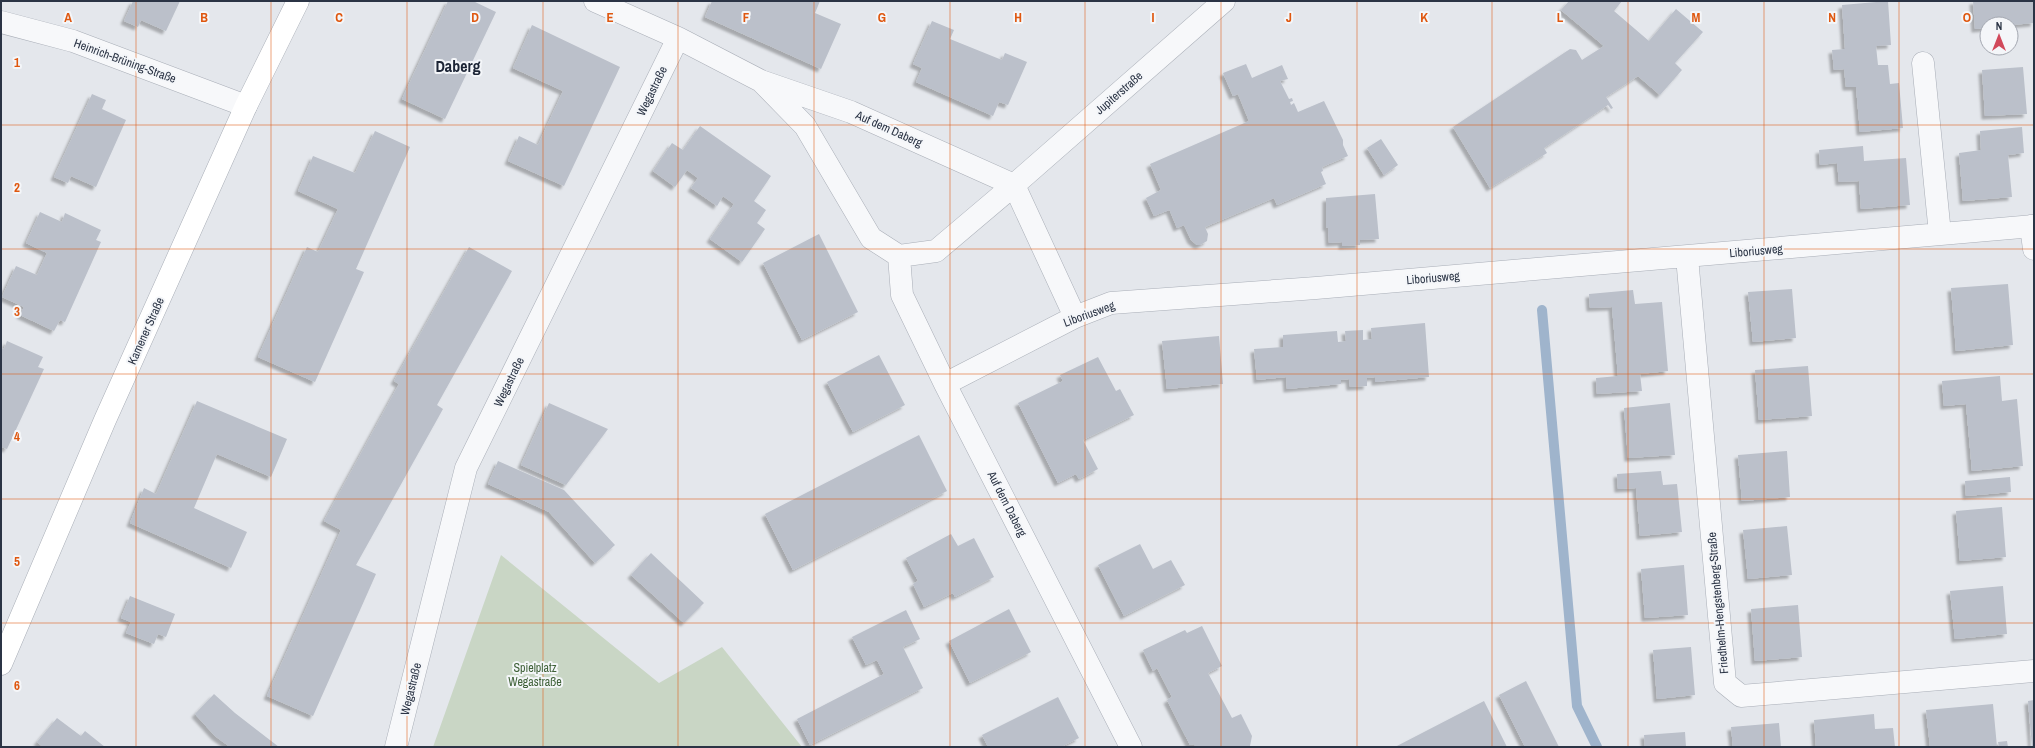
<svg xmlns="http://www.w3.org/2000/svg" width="2035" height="748" viewBox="0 0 2035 748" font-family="'Archivo Narrow',sans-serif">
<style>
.green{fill:#c9d6c5}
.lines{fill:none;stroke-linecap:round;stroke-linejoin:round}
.stream{stroke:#9fb4cc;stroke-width:10}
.building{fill:#bbc0ca;filter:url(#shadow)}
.minor-casing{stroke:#a9aeb7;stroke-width:23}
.secondary-casing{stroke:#a9aeb7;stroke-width:23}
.minor{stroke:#f7f8fa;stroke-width:22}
.secondary{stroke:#fff;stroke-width:22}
.grid{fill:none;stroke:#df570f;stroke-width:1;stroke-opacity:0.55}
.labels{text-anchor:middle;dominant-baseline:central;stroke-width:4;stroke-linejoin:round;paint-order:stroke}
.street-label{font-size:12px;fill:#2b3445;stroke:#f4f6f9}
.park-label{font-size:12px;fill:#3f6138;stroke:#f4f6f9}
.district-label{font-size:16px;font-weight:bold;fill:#1d2536;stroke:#f4f6f9}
.grid-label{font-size:13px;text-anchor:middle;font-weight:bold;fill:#df570f;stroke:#f4f6f9;stroke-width:4;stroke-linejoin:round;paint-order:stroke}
</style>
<defs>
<filter id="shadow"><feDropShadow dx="-3.5" dy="3.5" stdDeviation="1" flood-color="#0004"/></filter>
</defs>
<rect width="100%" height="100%" fill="#e4e7ec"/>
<path class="green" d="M 501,555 L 659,683 L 722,647 L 802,747 L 433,747 Z"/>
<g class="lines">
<path class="stream" d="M 1542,310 L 1577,706 L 1597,747"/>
</g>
<path class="building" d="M 133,1 L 180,1 L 166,31 L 141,20 L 138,27 L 124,21 Z
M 448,1 L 473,1 L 496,12 L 445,119 L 402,99 Z
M 712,1 L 820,1 L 815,13 L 841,24 L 821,69 L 705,17 Z
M 1569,1 L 1622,1 L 1614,11 L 1649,41 L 1676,9 L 1703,32 L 1675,63 L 1682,70 L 1660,95 L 1638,76 L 1606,97 L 1613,108 L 1611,109 L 1608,105 L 1544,148 L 1547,153 L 1490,188 L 1453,127 L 1570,49 L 1576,50 L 1582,60 L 1604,46 L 1561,10 Z
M 1888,1 L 1891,45 L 1876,46 L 1878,65 L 1888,65 L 1890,84 L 1899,83 L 1903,128 L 1860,132 L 1856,87 L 1846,87 L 1844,69 L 1834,70 L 1832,50 L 1845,49 L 1842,5 Z
M 1973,1 L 2034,1 L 2034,23 L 2011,25 L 2011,24 L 1987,24 L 1987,28 L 1975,29 Z
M 932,21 L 954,30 L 950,39 L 1002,60 L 1005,53 L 1027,62 L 1008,105 L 999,102 L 993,116 L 916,82 L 922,68 L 913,64 Z
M 532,25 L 620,67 L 564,186 L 508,161 L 519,136 L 538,145 L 563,91 L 513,68 Z
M 1246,64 L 1252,78 L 1282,65 L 1288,79 L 1280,81 L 1289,99 L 1292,98 L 1293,101 L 1290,102 L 1291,105 L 1294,103 L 1298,112 L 1324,101 L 1343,140 L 1343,145 L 1348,156 L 1322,167 L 1323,171 L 1321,172 L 1326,184 L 1277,205 L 1274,198 L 1205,227 L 1208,234 L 1207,241 L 1200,245 L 1197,245 L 1191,240 L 1184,225 L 1177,228 L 1170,211 L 1169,210 L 1154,216 L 1146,198 L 1161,190 L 1150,164 L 1249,121 L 1238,94 L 1233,96 L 1223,73 Z
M 2023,67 L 2027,114 L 1985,116 L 1982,70 Z
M 92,94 L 106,100 L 102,109 L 126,120 L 96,187 L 71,176 L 68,183 L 54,177 Z
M 700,126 L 771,176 L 754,201 L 766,210 L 757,223 L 765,229 L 742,262 L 710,239 L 734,204 L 723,196 L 717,206 L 691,188 L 698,178 L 687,170 L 675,187 L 653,171 L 672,143 L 683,150 Z
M 2022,127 L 2024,153 L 2008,155 L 2012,197 L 1963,201 L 1959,153 L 1981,150 L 1980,131 Z
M 375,131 L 410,147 L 356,269 L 364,272 L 315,382 L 258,357 L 307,247 L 318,252 L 338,209 L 298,191 L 313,156 L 355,173 Z
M 1381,139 L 1398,165 L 1384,175 L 1367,148 Z
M 1863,146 L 1864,161 L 1906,158 L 1910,205 L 1861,209 L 1859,181 L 1839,182 L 1837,163 L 1820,165 L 1819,150 Z
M 1375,194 L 1379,239 L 1360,240 L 1360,245 L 1342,246 L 1342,242 L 1329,243 L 1328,227 L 1326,228 L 1326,198 Z
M 40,212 L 62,222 L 65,213 L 101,230 L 96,240 L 101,242 L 65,322 L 60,320 L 54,331 L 20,315 L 24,307 L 2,297 L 16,266 L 37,275 L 47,253 L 26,243 Z
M 819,234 L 858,312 L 802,340 L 763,263 Z
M 469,247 L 512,271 L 437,405 L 443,409 L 356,565 L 376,574 L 313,716 L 267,696 L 341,530 L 324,521 L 399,384 L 394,381 Z
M 2008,284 L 2013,345 L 1956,351 L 1951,288 Z
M 1792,289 L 1796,338 L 1753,342 L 1748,292 Z
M 1633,290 L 1635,304 L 1662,302 L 1668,371 L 1640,374 L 1642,391 L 1597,394 L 1596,378 L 1618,376 L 1612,307 L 1590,308 L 1589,294 Z
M 1425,323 L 1429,377 L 1375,382 L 1375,377 L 1367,378 L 1367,386 L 1350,387 L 1349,379 L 1341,380 L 1341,384 L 1287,389 L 1286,377 L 1257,380 L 1254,349 L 1283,347 L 1283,335 L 1337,331 L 1338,342 L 1346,341 L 1345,331 L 1363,330 L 1363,340 L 1372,339 L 1371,328 Z
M 1219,336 L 1223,384 L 1167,389 L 1162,341 Z
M 7,341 L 43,357 L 38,367 L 44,369 L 7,449 L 1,447 L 1,348 L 4,349 Z
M 879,355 L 905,405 L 853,432 L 827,382 Z
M 1098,357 L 1116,391 L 1120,389 L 1134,415 L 1083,440 L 1098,469 L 1079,479 L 1076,474 L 1058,483 L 1018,403 L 1063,381 L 1060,375 Z
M 1808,366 L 1812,416 L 1759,420 L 1755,370 Z
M 2000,376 L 2002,401 L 2017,399 L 2023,466 L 1972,471 L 1966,404 L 1944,406 L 1942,381 Z
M 197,401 L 287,439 L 271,477 L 217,454 L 194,508 L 247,532 L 231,568 L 130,523 L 144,488 L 156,494 Z
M 549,403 L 608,429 L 566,485 L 521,465 Z
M 1670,403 L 1675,455 L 1628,458 L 1624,408 Z
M 919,435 L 947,491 L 793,570 L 765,514 Z
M 1787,451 L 1790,497 L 1742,501 L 1738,455 Z
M 498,461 L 564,490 L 615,545 L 595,563 L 549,512 L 488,484 Z
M 1661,471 L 1663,485 L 1677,484 L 1682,532 L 1640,536 L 1636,488 L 1618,489 L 1617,474 Z
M 2010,477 L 2011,492 L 1966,496 L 1965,481 Z
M 2002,507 L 2006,557 L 1960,561 L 1956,511 Z
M 1787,526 L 1792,575 L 1748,579 L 1743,530 Z
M 951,534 L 958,546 L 974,538 L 994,577 L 955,597 L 953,593 L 924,607 L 913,584 L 918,581 L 906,558 Z
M 1140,544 L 1153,569 L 1171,560 L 1185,585 L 1124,616 L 1098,565 Z
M 651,553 L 704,603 L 684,623 L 631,575 Z
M 1684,565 L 1688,615 L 1645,618 L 1641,569 Z
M 2003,586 L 2007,634 L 1955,639 L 1950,591 Z
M 130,596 L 175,614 L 166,637 L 158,634 L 154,644 L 126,633 L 131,622 L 121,618 Z
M 1798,605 L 1802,657 L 1755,661 L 1751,609 Z
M 1009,609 L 1031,652 L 970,683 L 949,641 Z
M 906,610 L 920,639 L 903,647 L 923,688 L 810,745 L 797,719 L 884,674 L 877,660 L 866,665 L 852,637 Z
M 1202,626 L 1222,666 L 1208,673 L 1232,718 L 1241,714 L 1252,736 L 1250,746 L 1248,747 L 1196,747 L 1194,744 L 1190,745 L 1167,700 L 1172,697 L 1157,668 L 1153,671 L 1143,650 L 1185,630 L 1187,633 Z
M 1691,647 L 1695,695 L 1657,699 L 1653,650 Z
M 1526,681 L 1559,747 L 1525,747 L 1499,695 Z
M 214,694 L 235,713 L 279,747 L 230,747 L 215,736 L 195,714 Z
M 1058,697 L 1079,738 L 1061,747 L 988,747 L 982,735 Z
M 2034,700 L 2034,747 L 2032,747 L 2028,701 Z
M 1484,701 L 1507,747 L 1395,747 Z
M 1993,704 L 1997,747 L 1930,747 L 1926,710 Z
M 1874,714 L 1875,729 L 1893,728 L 1895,747 L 1816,747 L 1814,720 Z
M 57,718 L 81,736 L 85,731 L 105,747 L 43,747 L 37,742 Z
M 1779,723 L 1781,747 L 1733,747 L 1731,727 Z
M 1685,732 L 1686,747 L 1645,747 L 1644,735 Z
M 2007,741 L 2008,747 L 1999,747 L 1998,742 Z"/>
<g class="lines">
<g class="minor-casing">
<path id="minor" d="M 595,1 L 678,38 L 761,81 L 851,112 L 1014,185 L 1075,317
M 1,22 L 73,41 L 246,106
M 1923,63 L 1940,234
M 761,81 L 805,126 L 871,238 L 899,256 L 936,251 L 1014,185 L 1224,1
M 2031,226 L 2034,249
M 899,256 L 902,295 L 945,384 L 1131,747
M 1687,257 L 1725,683 L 1741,696 L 2034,671
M 945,384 L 1075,317 L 1111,303 L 1316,288 L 2034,226
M 396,747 L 466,468 L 678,38"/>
</g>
<g class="secondary-casing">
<path id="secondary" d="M 1,664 L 105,420 L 246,106 L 298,1"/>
</g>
<use href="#minor" class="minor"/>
<use href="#secondary" class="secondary"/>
</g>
<path class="grid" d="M 136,1 L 136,747M 271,1 L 271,747M 407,1 L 407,747M 543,1 L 543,747M 678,1 L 678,747M 814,1 L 814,747M 950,1 L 950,747M 1085,1 L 1085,747M 1221,1 L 1221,747M 1357,1 L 1357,747M 1492,1 L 1492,747M 1628,1 L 1628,747M 1764,1 L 1764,747M 1899,1 L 1899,747M 1,125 L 2034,125M 1,249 L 2034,249M 1,374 L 2034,374M 1,499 L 2034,499M 1,623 L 2034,623"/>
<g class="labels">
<g class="street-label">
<text transform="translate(125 61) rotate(20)">Heinrich-Brüning-Straße</text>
<text transform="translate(652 91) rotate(-64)">Wegastraße</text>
<text transform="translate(1119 93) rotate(-41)">Jupiterstraße</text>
<text transform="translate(889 129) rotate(24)">Auf dem Daberg</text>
<text transform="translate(1756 251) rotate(-5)">Liboriusweg</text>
<text transform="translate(1433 278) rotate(-5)">Liboriusweg</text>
<text transform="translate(1089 314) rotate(-20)">Liboriusweg</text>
<text transform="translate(146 331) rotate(-66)">Kamener Straße</text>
<text transform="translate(509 382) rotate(-64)">Wegastraße</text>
<text transform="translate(1007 504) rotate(63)">Auf dem Daberg</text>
<text transform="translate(1718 603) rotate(-95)">Friedhelm-Hengstenberg-Straße</text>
<text transform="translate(411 689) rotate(-76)">Wegastraße</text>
</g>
<g class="park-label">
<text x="535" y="668">Spielplatz<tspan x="535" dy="14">Wegastraße</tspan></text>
</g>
<g class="district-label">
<text x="458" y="66">Daberg</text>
</g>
</g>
<g class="grid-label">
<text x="68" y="22">A</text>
<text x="204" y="22">B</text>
<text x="339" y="22">C</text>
<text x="475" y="22">D</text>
<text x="610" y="22">E</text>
<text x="746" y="22">F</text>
<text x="882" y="22">G</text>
<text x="1018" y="22">H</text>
<text x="1153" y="22">I</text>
<text x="1289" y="22">J</text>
<text x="1424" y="22">K</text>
<text x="1560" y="22">L</text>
<text x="1696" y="22">M</text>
<text x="1832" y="22">N</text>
<text x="1967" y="22">O</text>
<text x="17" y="67">1</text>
<text x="17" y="192">2</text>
<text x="17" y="316">3</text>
<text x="17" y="441">4</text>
<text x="17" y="566">5</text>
<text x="17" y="690">6</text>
</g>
<rect width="2035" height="748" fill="none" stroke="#2b3445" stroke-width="4"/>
<g transform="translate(1999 36)"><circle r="19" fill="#f4f6f9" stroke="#a4a8b1"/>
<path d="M0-3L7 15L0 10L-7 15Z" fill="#d1495b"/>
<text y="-6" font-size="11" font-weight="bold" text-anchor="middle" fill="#2b3445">N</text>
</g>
</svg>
